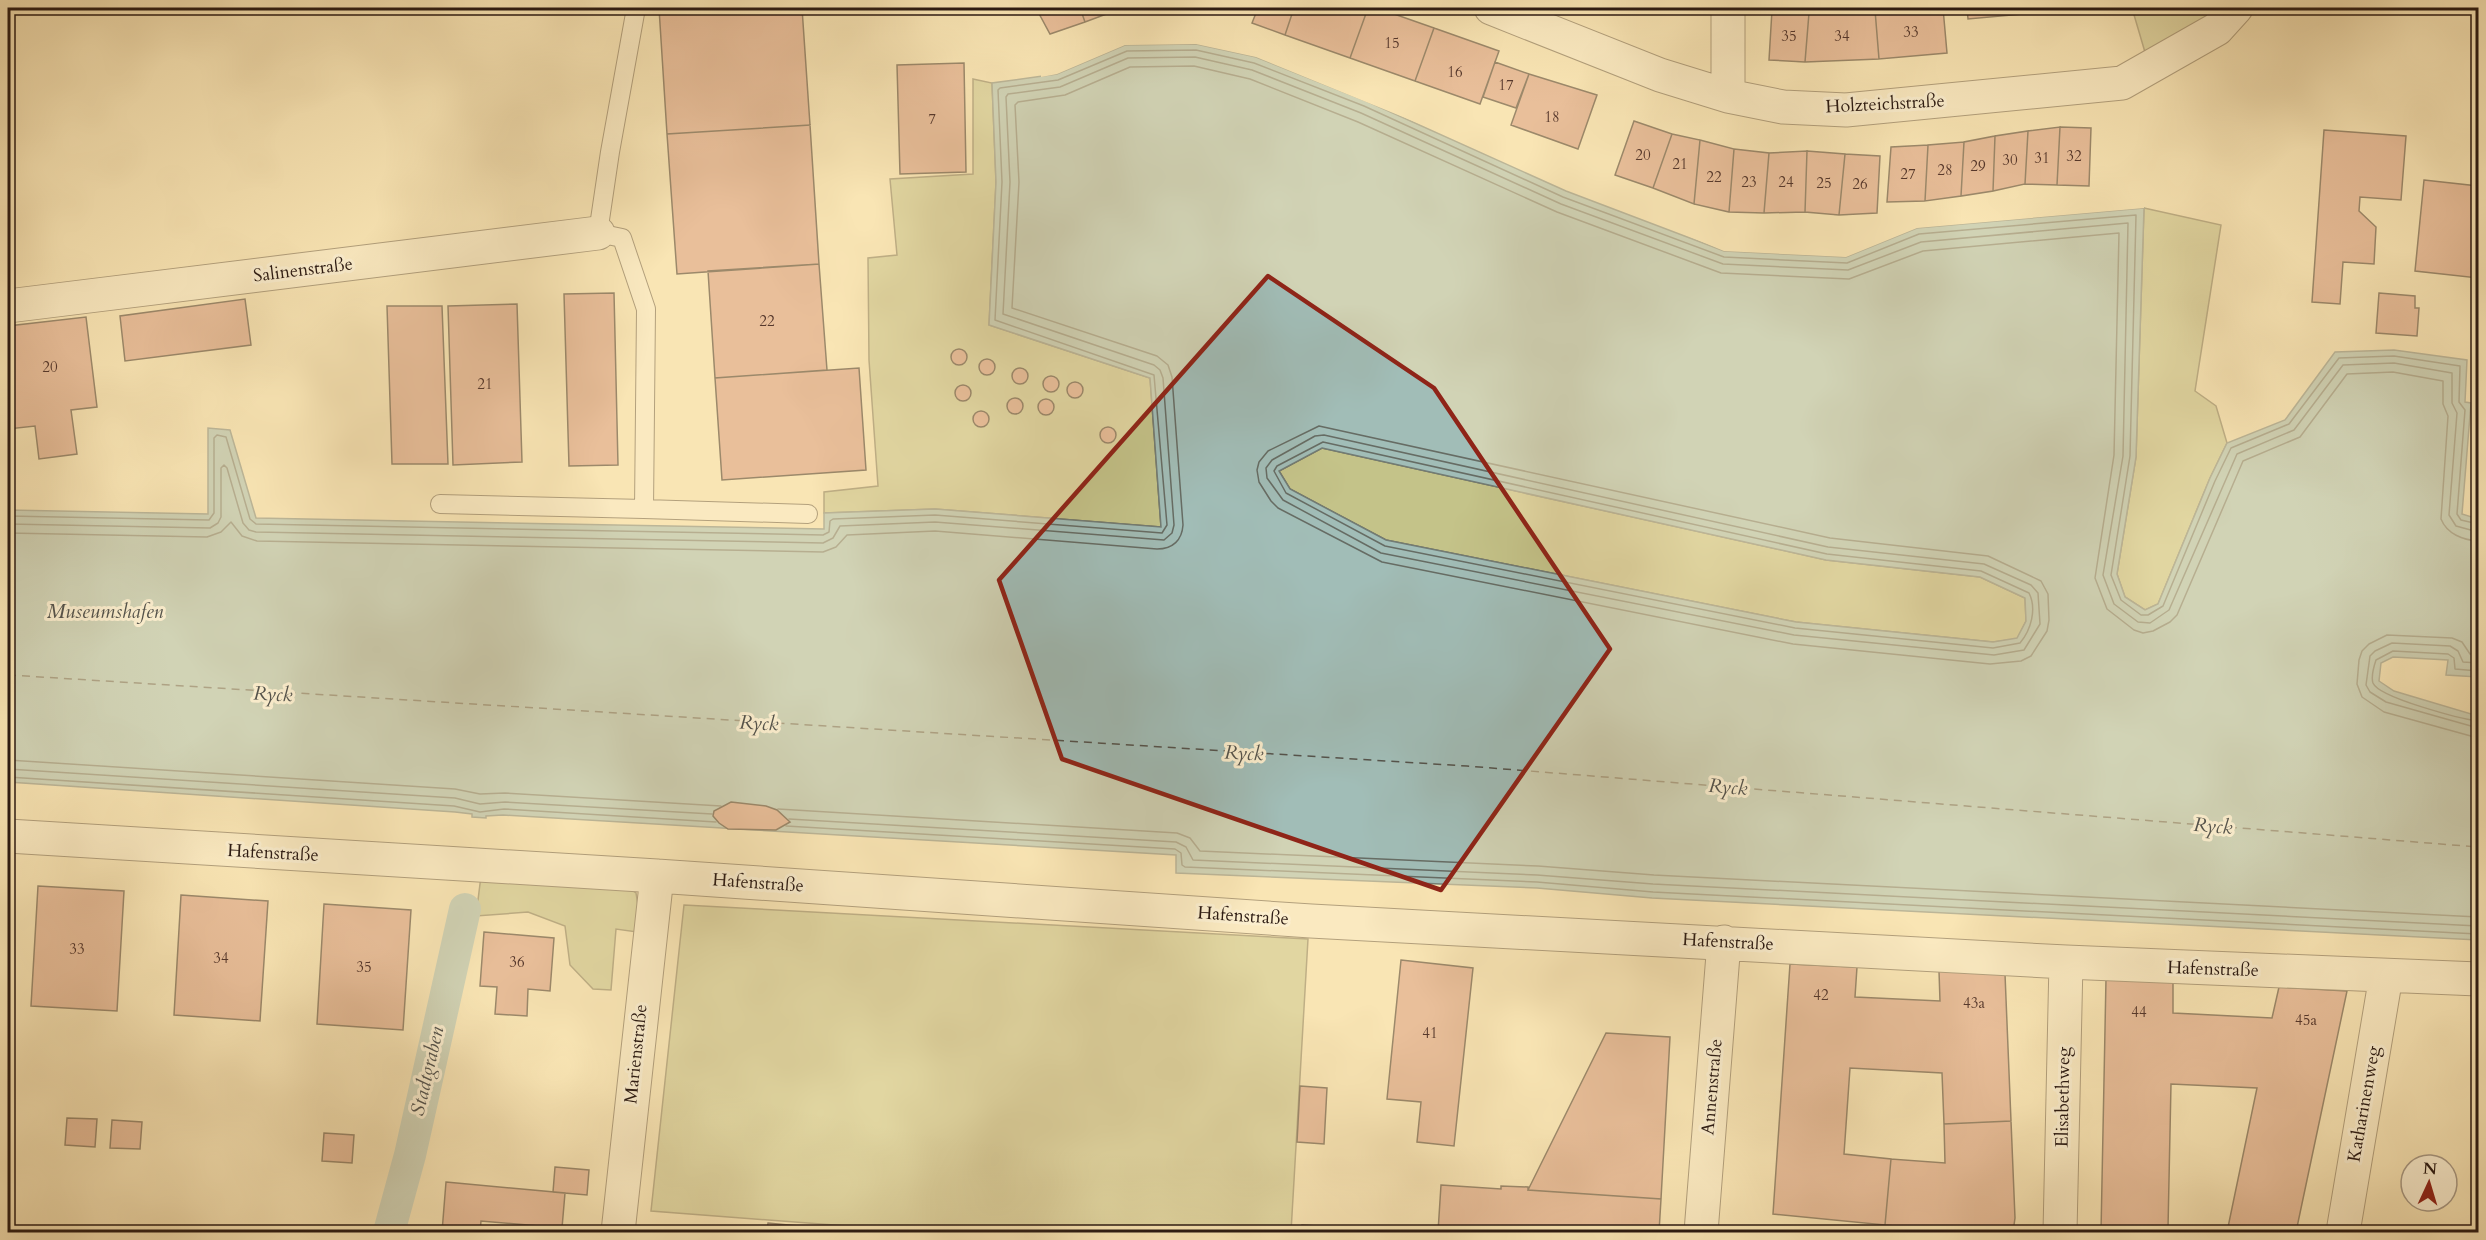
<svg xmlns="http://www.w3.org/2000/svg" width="2486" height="1240" viewBox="0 0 2486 1240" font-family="Cardo,serif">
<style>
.green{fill:#c4c389;stroke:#786e4e;stroke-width:1.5}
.water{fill:#a1bdb7;stroke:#727c75;stroke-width:1.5;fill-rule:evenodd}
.pier{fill:#f9e5b4}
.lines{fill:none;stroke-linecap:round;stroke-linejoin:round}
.shore{stroke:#666c64;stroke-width:1.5}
.canal{stroke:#a1bdb7;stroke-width:32}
.ferry{stroke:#54534c;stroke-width:1.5;stroke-dasharray:8 6;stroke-linecap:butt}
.building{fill:#d6917b;stroke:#2b1a12;stroke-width:1.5}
.service-casing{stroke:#5e4d3a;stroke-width:20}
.minor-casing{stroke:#5e4d3a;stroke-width:35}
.service{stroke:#fbeece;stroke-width:18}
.minor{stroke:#fbeece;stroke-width:33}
.marked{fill:none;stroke:#8f2418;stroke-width:4.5;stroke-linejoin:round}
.labels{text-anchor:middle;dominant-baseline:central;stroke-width:6;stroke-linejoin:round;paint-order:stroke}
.number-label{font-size:15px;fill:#56382c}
.street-label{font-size:18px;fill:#2b1a12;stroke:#fbeece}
.water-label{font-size:20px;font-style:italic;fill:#54534c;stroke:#fbeece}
</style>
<rect width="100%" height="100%" fill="#f9e5b4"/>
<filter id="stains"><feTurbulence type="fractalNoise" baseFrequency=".00333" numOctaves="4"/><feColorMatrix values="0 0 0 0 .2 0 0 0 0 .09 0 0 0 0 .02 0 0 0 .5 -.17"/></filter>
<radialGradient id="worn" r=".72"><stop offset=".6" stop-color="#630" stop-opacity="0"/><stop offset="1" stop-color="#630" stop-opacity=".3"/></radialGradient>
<path class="green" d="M 2132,8 L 2218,8 L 2212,15 L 2147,59 Z
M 973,79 L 992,83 L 996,182 L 989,325 L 1150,378 L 1161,527 L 935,509 L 824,513 L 824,492 L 878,486 L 869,360 L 868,258 L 897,255 L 890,179 L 973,174 Z
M 2144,208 L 2221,225 L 2195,391 L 2216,406 L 2227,443 L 2210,478 L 2158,604 L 2145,610 L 2125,597 L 2117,574 L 2136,457 Z
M 1322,448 L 1826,560 L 1980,577 L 2025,598 L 2026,621 L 2017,639 L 1993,642 L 1796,622 L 1386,540 L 1290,489 L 1279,471 Z
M 481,876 L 622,883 L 636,893 L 640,918 L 637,932 L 616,929 L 611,990 L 593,989 L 570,965 L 565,926 L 528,912 L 476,916 Z
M 684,905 L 1308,939 L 1291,1232 L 886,1232 L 886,1229 L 651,1211 Z"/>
<path class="water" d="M 1196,44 L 1256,57 L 1366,101 L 1566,191 L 1724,251 L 1846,257 L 1917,228 L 2144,208 L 2136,457 L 2117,574 L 2125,597 L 2145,610 L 2158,604 L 2210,478 L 2227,443 L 2285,420 L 2335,352 L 2394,350 L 2467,360 L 2465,402 L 2471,403 L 2462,514 L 2478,519 L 2478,677 L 2446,675 L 2448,660 L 2393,657 L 2381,663 L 2379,681 L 2394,691 L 2478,716 L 2478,940 L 1652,898 L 1537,888 L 1176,873 L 1176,855 L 503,815 L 486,816 L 486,818 L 472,817 L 472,814 L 455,812 L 8,782 L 8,510 L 208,514 L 208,428 L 230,430 L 256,518 L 824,529 L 824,513 L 935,509 L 1161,527 L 1150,378 L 989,325 L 996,182 L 992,83 L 1057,74 L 1125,45 ZM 1322,448 L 1826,560 L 1980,577 L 2025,598 L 2026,621 L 2017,638 L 1993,642 L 1796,622 L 1386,540 L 1290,489 L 1279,471 Z"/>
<path class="pier" d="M 1197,41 L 1258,54 L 1367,98 L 1462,141 L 1256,57 L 1196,44 L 1125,45 L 1057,74 L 1041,77 L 1041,74 L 1056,71 L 1124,42 Z
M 2144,205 L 2144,208 L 1917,228 L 1846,257 L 1724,251 L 1650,220 L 1725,248 L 1846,254 L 1917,225 Z"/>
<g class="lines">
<path class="shore" d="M 1319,426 L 1830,538 L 1988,556 L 2041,581 L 2048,594 L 2049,620 L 2047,631 L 2031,656 L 2021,661 L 1990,664 L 1793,644 L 1382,562 L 1278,508 L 1271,501 L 1259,482 L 1257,470 L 1259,462 L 1268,451 Z
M 1324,435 L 1828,547 L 1984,564 L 2031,585 L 2038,593 L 2040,624 L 2024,650 L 1994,655 L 1794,635 L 1381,553 L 1283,500 L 1267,478 L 1266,468 L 1272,460 L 1315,436 Z
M 1323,442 L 1827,554 L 1981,571 L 2029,593 C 2037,609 2031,630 2020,643 L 1993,648 L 1795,628 L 1385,546 L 1286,493 L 1274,471 L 1277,466 Z
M 8,516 L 209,520 L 214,513 L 214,438 L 217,435 L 226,437 L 250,519 L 256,524 L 823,535 L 829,532 L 830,521 L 833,519 L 935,515 L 1162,533 L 1167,525 L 1154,375 L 995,320 L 1002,182 L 998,90 L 1000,88 L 1058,80 L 1127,51 L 1196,50 L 1254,63 L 1364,106 L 1563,197 L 1724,257 L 1847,263 L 1919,234 L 2136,215 L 2130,456 L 2111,575 L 2121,600 L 2141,615 L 2148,615 L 2163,606 L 2215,481 L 2231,448 L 2289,424 L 2339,358 L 2394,356 L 2460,366 L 2459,402 L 2465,410 L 2457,514 L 2461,520 L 2478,524
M 8,524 L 210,528 L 218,523 L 221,517 L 221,468 L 224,465 L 227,468 L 243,523 L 249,530 L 256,532 L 823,543 L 833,538 L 840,526 L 935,522 L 1164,540 L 1172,533 L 1174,525 L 1163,378 L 1160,370 L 1154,365 L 1003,314 L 1010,182 L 1006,97 L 1008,94 L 1060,87 L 1128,58 L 1195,57 L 1252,70 L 1361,113 L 1561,204 L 1723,264 L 1848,270 L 1921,242 L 2128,223 L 2123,456 L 2103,575 L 2114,604 L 2138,622 L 2150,623 L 2169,610 L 2237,454 L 2294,430 L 2343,365 L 2394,363 L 2452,373 L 2452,403 L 2457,413 L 2449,515 L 2456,526 L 2478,532
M 8,533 L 207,537 L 221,532 L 231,522 L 242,536 L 257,541 L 823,552 L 836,547 L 847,535 L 935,531 L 1157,549 C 1173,549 1182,540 1183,525 L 1172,377 L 1168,365 L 1157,356 L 1012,308 L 1019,182 L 1015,105 L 1018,102 L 1065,95 L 1130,67 L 1194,66 L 1250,79 L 1358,122 L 1557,212 L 1721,273 L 1849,279 L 1923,251 L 2119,233 L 2114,455 L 2095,578 L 2107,609 L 2134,630 L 2143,633 L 2153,631 L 2170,622 L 2177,615 L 2243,461 L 2300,437 L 2347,374 L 2393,372 L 2443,381 L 2443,404 L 2448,416 L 2441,519 C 2447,534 2463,540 2478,541
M 2478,654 L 2470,654 L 2462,642 L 2452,638 L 2387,635 L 2369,644 L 2362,651 L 2359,660 L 2357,684 L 2362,697 L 2384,712 L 2478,738
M 2478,663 L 2463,662 L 2458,651 L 2450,646 L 2392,643 L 2375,651 L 2370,656 L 2366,685 L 2370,692 L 2386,702 L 2478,728
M 2478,671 L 2455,669 L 2454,658 L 2448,654 L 2393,651 L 2376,660 C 2374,666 2371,677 2373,683 C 2379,698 2462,719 2478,721
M 8,760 L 455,789 L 480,794 L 505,793 L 721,806
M 8,769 L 455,798 L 480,804 L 505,802 L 712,814
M 8,777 L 454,806 L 480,812 L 504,809 L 716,822
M 778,809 L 1177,833 L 1190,838 L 1200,851 L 1538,866 L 1654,875 L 2478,917
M 789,819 L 1176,842 L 1186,847 L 1193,860 L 1537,875 L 1653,884 L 2478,926
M 786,826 L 1175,849 L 1181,853 L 1182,865 L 1185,867 L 1537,882 L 1653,892 L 2478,934"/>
<path class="canal" d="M 389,1232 L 410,1155 L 465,909"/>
<path class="ferry" d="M 8,675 L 1467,766 L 2478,847"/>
</g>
<path class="building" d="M 659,8 L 802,8 L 810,125 L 667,134 Z
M 1036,8 L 1080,8 L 1085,22 L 1050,34 Z
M 1080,8 L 1120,8 L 1120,9 L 1085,22 Z
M 1258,8 L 1294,8 L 1285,35 L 1252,23 Z
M 1294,8 L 1368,8 L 1350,58 L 1285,35 Z
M 1368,8 L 1377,8 L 1434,28 L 1415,81 L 1350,58 Z
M 1898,8 L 1943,8 L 1947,53 L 1879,59 L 1875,10 Z
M 1967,8 L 2089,8 L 1968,19 Z
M 1772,10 L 1809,13 L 1805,62 L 1769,60 Z
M 1875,10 L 1879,59 L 1805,62 L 1809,13 Z
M 1434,28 L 1499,51 L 1480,104 L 1415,81 Z
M 1495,62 L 1529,74 L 1516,108 L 1483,97 Z
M 964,63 L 966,172 L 900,174 L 897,65 Z
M 1529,74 L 1597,95 L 1578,149 L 1511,125 Z
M 1634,121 L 1672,134 L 1653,188 L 1615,175 Z
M 810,125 L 819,264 L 677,274 L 667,134 Z
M 2060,127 L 2057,185 L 2025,184 L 2028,131 Z
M 2060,127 L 2091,128 L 2089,186 L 2057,185 Z
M 2324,130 L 2406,136 L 2401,200 L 2360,197 L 2359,211 L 2376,227 L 2374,264 L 2343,262 L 2340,304 L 2312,302 Z
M 2028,131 L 2025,184 L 1993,191 L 1995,136 Z
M 1672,134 L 1700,140 L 1694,204 L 1653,188 Z
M 1995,136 L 1993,191 L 1961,196 L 1964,142 Z
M 1700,140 L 1734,149 L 1729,212 L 1694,204 Z
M 1964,142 L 1961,196 L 1925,201 L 1928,145 Z
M 1928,145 L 1925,201 L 1887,202 L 1891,147 Z
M 1734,149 L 1769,153 L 1764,213 L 1729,212 Z
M 1807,151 L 1845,154 L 1839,215 L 1805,212 Z
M 1807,151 L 1805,212 L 1764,213 L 1769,153 Z
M 1845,154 L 1880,156 L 1877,213 L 1839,215 Z
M 2424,180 L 2478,186 L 2478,278 L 2415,271 Z
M 819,264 L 827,370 L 715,378 L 708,271 Z
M 614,293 L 618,465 L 569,466 L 564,294 Z
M 2379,293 L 2415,296 L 2415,308 L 2419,308 L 2417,336 L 2376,333 Z
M 245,299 L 251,345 L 125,361 L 120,316 Z
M 517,304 L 522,462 L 453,465 L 448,306 Z
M 387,306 L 442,306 L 448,464 L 392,464 Z
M 86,317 L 97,407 L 71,410 L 77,454 L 39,459 L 35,426 L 8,429 L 8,326 Z
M951 357a8 8 0 1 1 16 0a8 8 0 1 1-16 0Z
M979 367a8 8 0 1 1 16 0a8 8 0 1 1-16 0Z
M1012 376a8 8 0 1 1 16 0a8 8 0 1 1-16 0Z
M 859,368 L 866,470 L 722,480 L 715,378 Z
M1043 384a8 8 0 1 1 16 0a8 8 0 1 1-16 0Z
M1067 390a8 8 0 1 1 16 0a8 8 0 1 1-16 0Z
M955 393a8 8 0 1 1 16 0a8 8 0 1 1-16 0Z
M1007 406a8 8 0 1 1 16 0a8 8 0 1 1-16 0Z
M1038 407a8 8 0 1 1 16 0a8 8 0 1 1-16 0Z
M973 419a8 8 0 1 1 16 0a8 8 0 1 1-16 0Z
M1100 435a8 8 0 1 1 16 0a8 8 0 1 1-16 0Z
M 731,802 L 766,806 L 777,810 L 790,822 L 776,830 L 728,829 L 719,823 L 713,816 L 714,811 Z
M 38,886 L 124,891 L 117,1011 L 31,1006 Z
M 181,895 L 268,901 L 260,1021 L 174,1015 Z
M 324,904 L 411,910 L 403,1030 L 317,1024 Z
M 484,932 L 554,938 L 550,991 L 528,989 L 527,1016 L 495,1014 L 497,987 L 480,986 Z
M 1401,960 L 1473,968 L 1454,1146 L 1417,1142 L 1421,1102 L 1387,1099 Z
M 1790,964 L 1857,967 L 1855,997 L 1940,1001 L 1939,971 L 2005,974 L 2011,1121 L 1944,1124 L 1942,1073 L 1850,1068 L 1844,1154 L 1891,1159 L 1885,1225 L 1773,1214 Z
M 2106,979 L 2173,982 L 2173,1013 L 2272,1018 L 2279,987 L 2347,991 L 2296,1232 L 2227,1232 L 2257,1088 L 2171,1084 L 2168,1228 L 2194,1232 L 2101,1232 Z
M 1606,1033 L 1670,1037 L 1661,1199 L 1528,1190 Z
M 1300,1086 L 1327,1088 L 1324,1144 L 1297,1142 Z
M 67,1118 L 97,1119 L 95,1147 L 65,1145 Z
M 112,1120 L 142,1122 L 140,1149 L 110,1148 Z
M 2011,1121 L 2015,1218 L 2013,1232 L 1955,1232 L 1885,1225 L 1891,1159 L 1945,1163 L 1944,1124 Z
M 324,1133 L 354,1135 L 352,1163 L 322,1161 Z
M 555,1167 L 589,1170 L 587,1195 L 553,1192 Z
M 446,1182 L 565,1193 L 562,1228 L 481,1221 L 480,1232 L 442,1232 Z
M 1441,1185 L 1501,1189 L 1501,1186 L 1528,1187 L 1528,1190 L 1661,1199 L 1659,1232 L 1438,1232 Z
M 768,1223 L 808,1227 L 808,1232 L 767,1232 Z
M 1302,1225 L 1332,1227 L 1332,1232 L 1302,1232 Z"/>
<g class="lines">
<g class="service-casing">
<path id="service" d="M 636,8 L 610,152 L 598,233 L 622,238 L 646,309 L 644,509 L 808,514
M 440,504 L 644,509"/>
</g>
<g class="minor-casing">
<path id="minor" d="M 1491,8 L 1660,75 L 1728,96 L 1783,107 L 1846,110 L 2122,83 L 2217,29 L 2236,8
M 1728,8 L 1728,96
M 8,306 L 598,233
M 8,836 L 657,876 L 1311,921 L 2066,962 L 2478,979
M 618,1232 L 657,876
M 1701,1232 L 1724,942
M 2060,1232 L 2066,962
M 2343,1232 L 2386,976"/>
</g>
<use href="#service" class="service"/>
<use href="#minor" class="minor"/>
</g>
<path d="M0 0H2486V1240H0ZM 1268,276 L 1434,388 L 1610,649 L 1441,890 L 1062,759 L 999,580 Z" fill="#f9e5b4" fill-opacity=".55" fill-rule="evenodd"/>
<path class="marked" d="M 1268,276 L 1434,388 L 1610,649 L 1441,890 L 1062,759 L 999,580 Z"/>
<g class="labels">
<g class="number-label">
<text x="1911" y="32">33</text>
<text x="1789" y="36">35</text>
<text x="1842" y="36">34</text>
<text x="1392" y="43">15</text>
<text x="1455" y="72">16</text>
<text x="1506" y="85">17</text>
<text x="1552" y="117">18</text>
<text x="932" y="119">7</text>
<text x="1643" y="155">20</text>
<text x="2074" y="156">32</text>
<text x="2042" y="158">31</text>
<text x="2010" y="160">30</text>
<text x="1680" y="164">21</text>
<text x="1978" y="166">29</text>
<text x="1945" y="170">28</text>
<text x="1908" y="174">27</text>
<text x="1714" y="177">22</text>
<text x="1749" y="182">23</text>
<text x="1786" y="182">24</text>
<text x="1824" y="183">25</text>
<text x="1860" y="184">26</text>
<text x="767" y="321">22</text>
<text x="50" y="367">20</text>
<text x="485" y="384">21</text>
<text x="77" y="949">33</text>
<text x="221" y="958">34</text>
<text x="517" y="962">36</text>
<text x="364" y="967">35</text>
<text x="1821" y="995">42</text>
<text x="1974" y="1003">43a</text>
<text x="2139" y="1012">44</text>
<text x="2306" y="1020">45a</text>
<text x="1430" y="1033">41</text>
</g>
<g class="street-label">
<text transform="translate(1885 104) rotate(-3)">Holzteichstraße</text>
<text transform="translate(303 270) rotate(-7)">Salinenstraße</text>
<text transform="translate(273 853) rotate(3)">Hafenstraße</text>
<text transform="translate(758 883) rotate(4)">Hafenstraße</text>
<text transform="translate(1243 916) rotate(4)">Hafenstraße</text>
<text transform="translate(1728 942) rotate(3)">Hafenstraße</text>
<text transform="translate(2213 969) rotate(2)">Hafenstraße</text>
<text transform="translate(636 1054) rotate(-84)">Marienstraße</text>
<text transform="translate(1712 1087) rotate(-85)">Annenstraße</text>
<text transform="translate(2063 1097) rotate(-89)">Elisabethweg</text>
<text transform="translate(2364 1104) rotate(-80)">Katharinenweg</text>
</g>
<g class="water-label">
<text x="105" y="611">Museumshafen</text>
<text transform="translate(273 694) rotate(3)">Ryck</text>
<text transform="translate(759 723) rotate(3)">Ryck</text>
<text transform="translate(1244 753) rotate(3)">Ryck</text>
<text transform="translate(1728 787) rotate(5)">Ryck</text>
<text transform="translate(2213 826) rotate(5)">Ryck</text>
<text transform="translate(427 1071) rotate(-77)">Stadtgraben</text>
</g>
</g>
<rect width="2486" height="1240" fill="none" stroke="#f9e5b4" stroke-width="30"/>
<rect x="9" y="9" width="2468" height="1222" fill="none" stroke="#2b1a12" stroke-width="3"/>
<rect x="15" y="15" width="2456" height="1210" fill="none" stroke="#2b1a12" stroke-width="1.5"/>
<g transform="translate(2429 1183) rotate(4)"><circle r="28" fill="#fbeece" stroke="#a89983" stroke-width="1.5"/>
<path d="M0-4.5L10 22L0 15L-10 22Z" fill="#8f2418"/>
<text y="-9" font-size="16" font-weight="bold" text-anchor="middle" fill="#2b1a12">N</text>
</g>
<rect width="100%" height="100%" filter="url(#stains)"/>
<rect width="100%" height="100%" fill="url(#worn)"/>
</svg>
